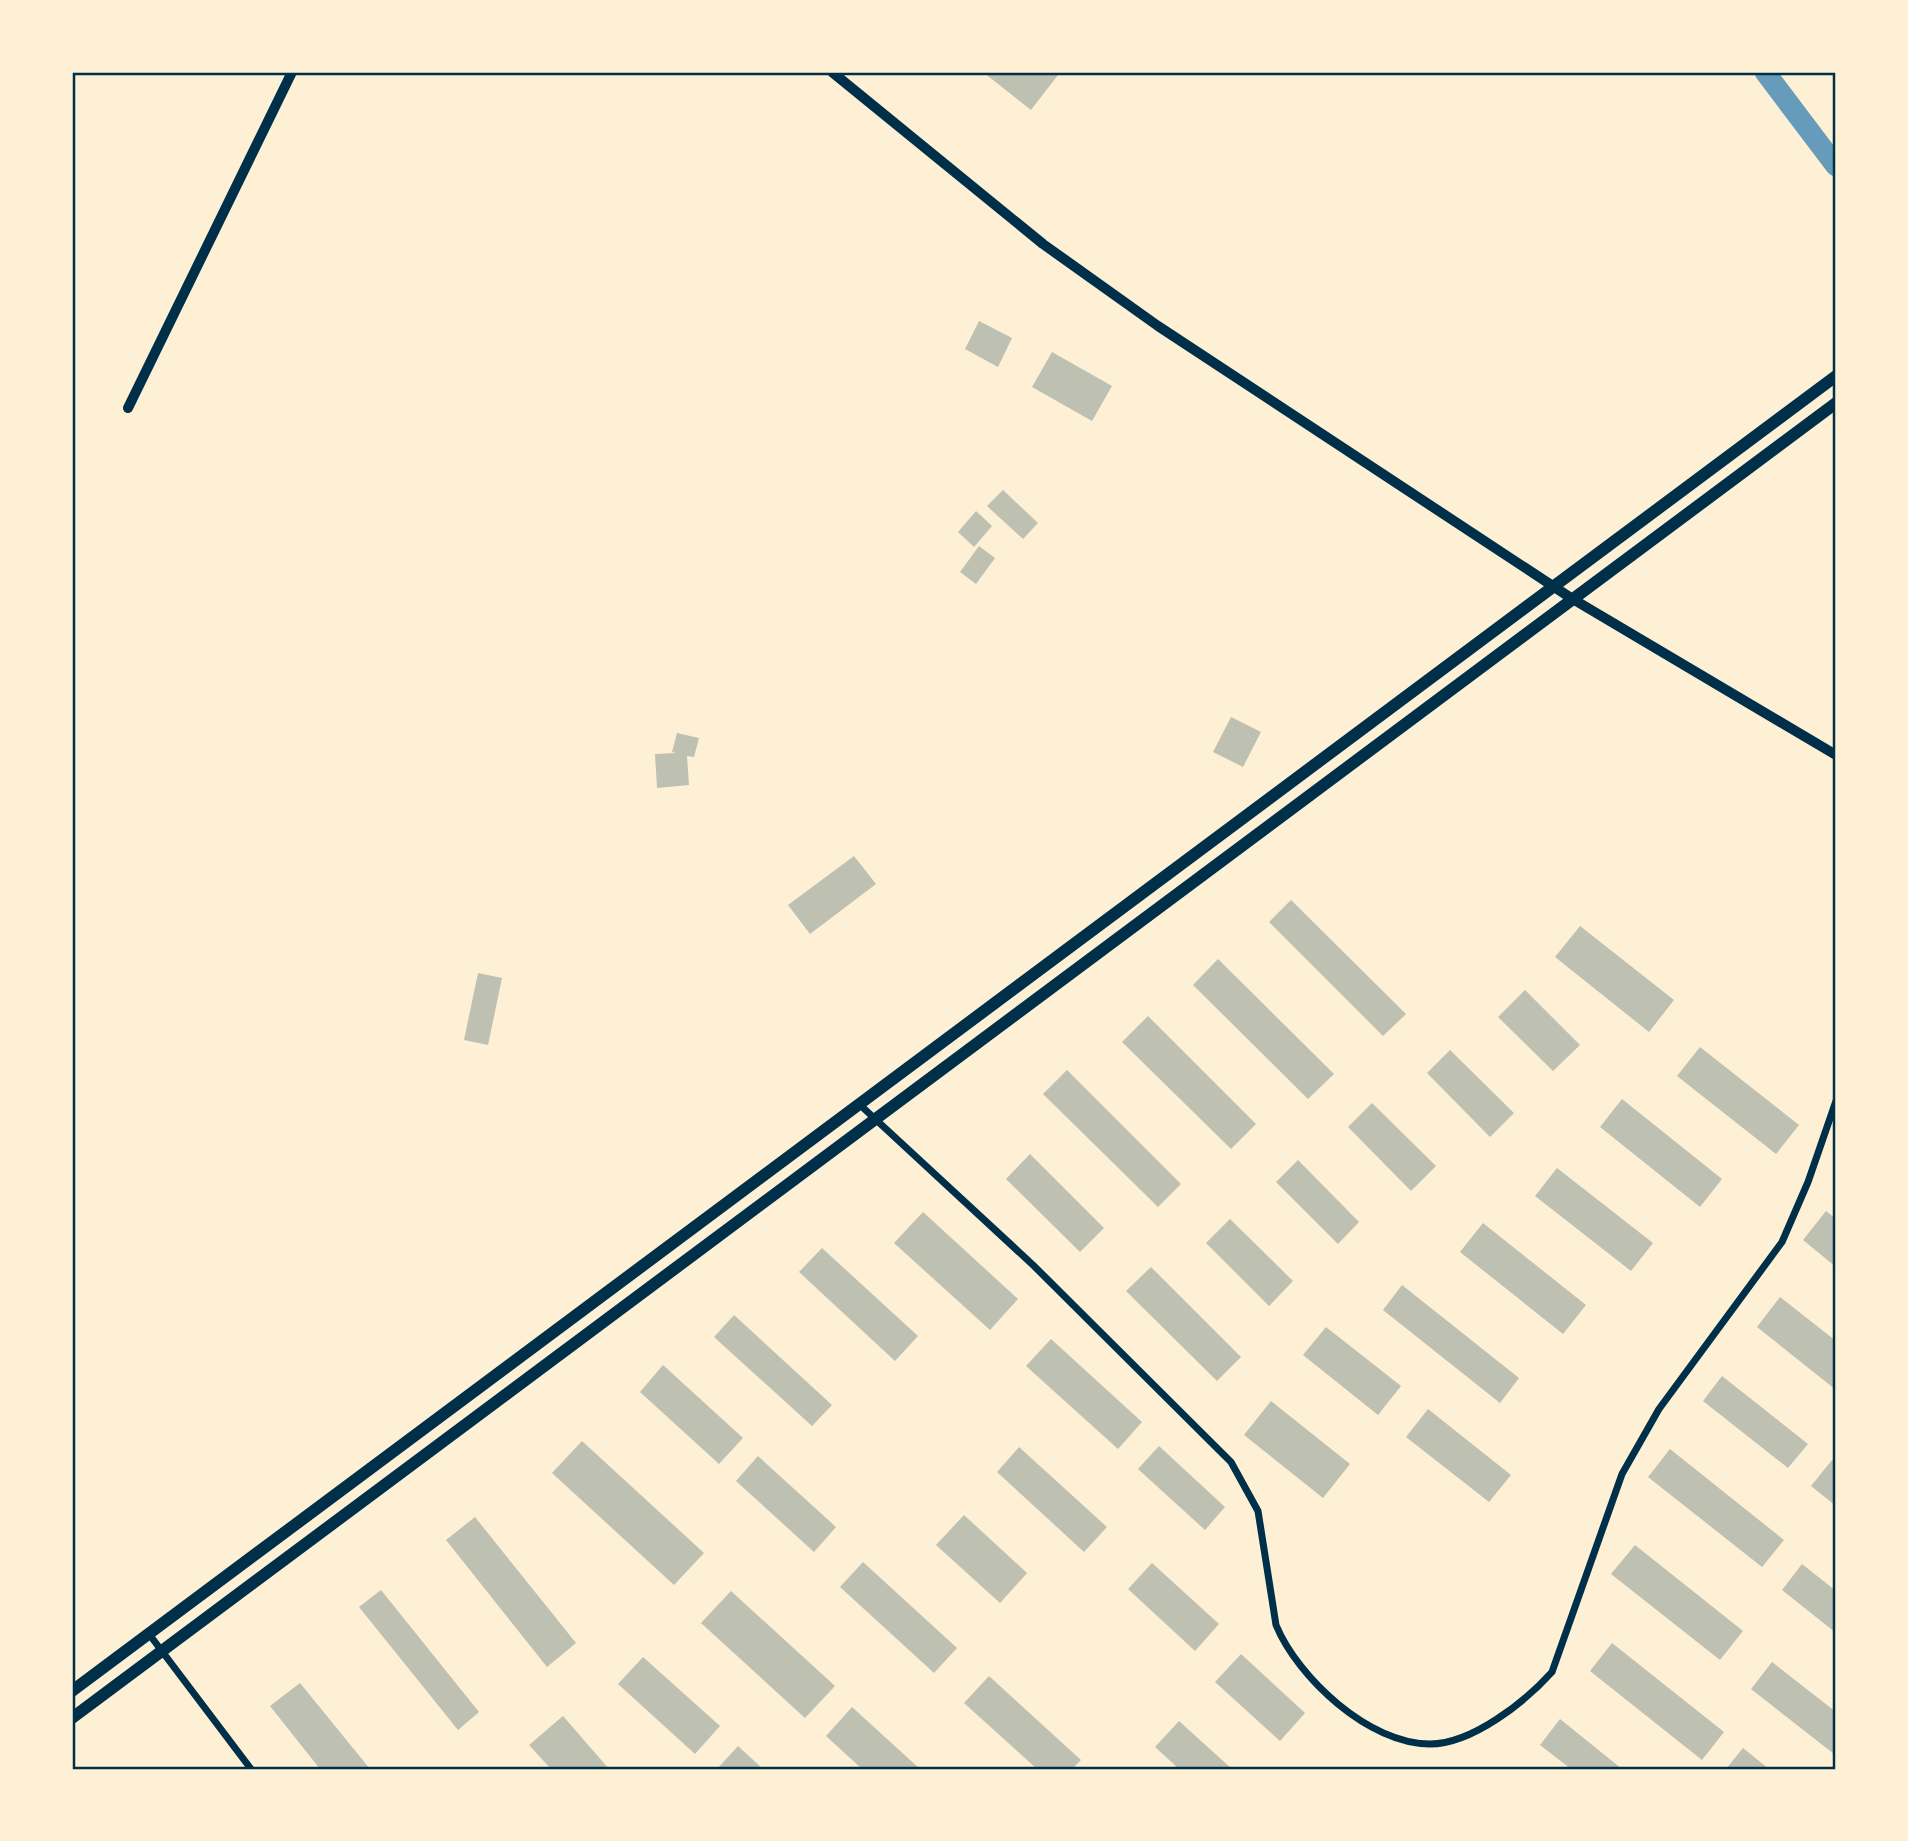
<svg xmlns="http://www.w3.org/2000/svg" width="1908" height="1841" viewBox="0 0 1908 1841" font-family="'DM Sans',sans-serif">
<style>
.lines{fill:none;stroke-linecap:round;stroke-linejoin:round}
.canal{stroke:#669bbc;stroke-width:21}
.building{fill:#bec0b2}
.minor{stroke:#003049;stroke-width:7}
.tertiary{stroke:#003049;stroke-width:10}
.secondary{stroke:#003049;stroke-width:12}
.neatline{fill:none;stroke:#003049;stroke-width:2.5}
</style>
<rect width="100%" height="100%" fill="#fdf0d5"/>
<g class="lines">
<path class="canal" d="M 1765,72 L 1836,166"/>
</g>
<path class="building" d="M 983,72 L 1054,72 L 1058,75 L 1031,110 Z
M 979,321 L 1012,338 L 998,367 L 965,349 Z
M 1052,352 L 1112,386 L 1092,421 L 1032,387 Z
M 1003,490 L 1038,523 L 1023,539 L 987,506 Z
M 976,511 L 992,526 L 974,547 L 958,532 Z
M 979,546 L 995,558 L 976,584 L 960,572 Z
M 1231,717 L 1261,732 L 1243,767 L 1213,752 Z
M 677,733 L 699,738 L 694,757 L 687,756 L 689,785 L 657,788 L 655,754 L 676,753 L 672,752 Z
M 854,856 L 876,884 L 810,934 L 788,905 Z
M 1291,900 L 1406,1014 L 1383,1036 L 1269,922 Z
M 1580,926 L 1674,1000 L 1649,1032 L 1555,957 Z
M 1218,959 L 1334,1074 L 1308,1099 L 1193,985 Z
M 478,973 L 502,978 L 488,1045 L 464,1040 Z
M 1525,990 L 1580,1045 L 1553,1071 L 1498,1017 Z
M 1148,1016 L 1256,1124 L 1231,1149 L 1122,1042 Z
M 1700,1047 L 1799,1125 L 1776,1154 L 1677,1076 Z
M 1450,1050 L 1514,1113 L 1490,1137 L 1427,1073 Z
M 1067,1070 L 1181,1184 L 1158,1207 L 1043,1094 Z
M 1622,1099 L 1722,1179 L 1700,1207 L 1600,1127 Z
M 1372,1103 L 1436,1166 L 1411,1191 L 1348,1127 Z
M 1030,1154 L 1104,1228 L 1080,1252 L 1006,1179 Z
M 1298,1160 L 1359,1222 L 1338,1244 L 1276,1182 Z
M 1557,1168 L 1653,1243 L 1631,1271 L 1535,1196 Z
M 1826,1211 L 1836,1219 L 1836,1267 L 1803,1240 Z
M 923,1212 L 1018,1299 L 990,1330 L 894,1243 Z
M 1230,1219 L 1293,1281 L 1269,1306 L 1206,1243 Z
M 1483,1223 L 1586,1305 L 1563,1334 L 1460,1252 Z
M 822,1248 L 918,1336 L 895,1361 L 799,1272 Z
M 1151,1267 L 1241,1357 L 1217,1381 L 1126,1291 Z
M 1402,1285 L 1519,1378 L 1500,1403 L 1383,1310 Z
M 1780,1297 L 1836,1341 L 1836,1390 L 1757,1327 Z
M 734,1315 L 832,1405 L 812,1426 L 714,1337 Z
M 1326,1327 L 1401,1386 L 1378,1415 L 1303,1355 Z
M 1051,1339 L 1142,1422 L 1118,1449 L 1026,1366 Z
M 663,1365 L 743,1438 L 719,1464 L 640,1392 Z
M 1722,1376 L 1808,1444 L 1788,1468 L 1703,1401 Z
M 1271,1401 L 1350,1464 L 1323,1498 L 1244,1435 Z
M 1428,1409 L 1511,1475 L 1489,1502 L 1406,1437 Z
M 582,1441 L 704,1553 L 674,1585 L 552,1473 Z
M 1159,1446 L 1225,1507 L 1205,1530 L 1138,1469 Z
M 1019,1447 L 1107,1527 L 1084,1552 L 997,1472 Z
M 1670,1449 L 1784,1540 L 1762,1567 L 1648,1477 Z
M 758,1456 L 836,1527 L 814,1552 L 736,1481 Z
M 1832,1460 L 1836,1463 L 1836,1506 L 1811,1486 Z
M 964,1515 L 1027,1573 L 1000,1603 L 936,1545 Z
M 475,1517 L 576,1643 L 547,1667 L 446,1540 Z
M 1635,1545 L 1743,1631 L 1720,1660 L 1611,1574 Z
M 863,1562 L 957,1648 L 934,1673 L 840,1587 Z
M 1152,1563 L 1219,1624 L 1195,1651 L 1128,1589 Z
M 1802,1564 L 1836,1591 L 1836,1633 L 1782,1590 Z
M 381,1590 L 479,1712 L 458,1730 L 359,1607 Z
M 731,1591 L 835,1686 L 805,1718 L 701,1623 Z
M 1612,1643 L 1724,1732 L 1702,1760 L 1590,1671 Z
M 1241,1654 L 1305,1713 L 1280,1741 L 1215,1682 Z
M 643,1657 L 720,1726 L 695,1754 L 618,1684 Z
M 1772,1662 L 1836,1712 L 1836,1751 L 1834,1754 L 1751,1689 Z
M 989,1676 L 1081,1760 L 1072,1769 L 1037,1769 L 964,1703 Z
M 300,1683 L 370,1769 L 320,1769 L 270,1706 Z
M 852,1707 L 920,1769 L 862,1769 L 826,1736 Z
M 563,1716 L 609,1769 L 551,1769 L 529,1745 Z
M 1560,1719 L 1622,1769 L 1571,1769 L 1540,1745 Z
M 1179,1721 L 1232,1769 L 1179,1769 L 1155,1747 Z
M 738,1746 L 763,1769 L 717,1769 Z
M 1743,1748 L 1769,1769 L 1726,1769 Z"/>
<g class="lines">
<path class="minor" d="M 859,1104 L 1033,1265 L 1231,1462 L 1258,1511 L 1276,1625 C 1298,1678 1369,1744 1430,1744 C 1472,1744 1525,1702 1552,1672 L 1622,1474 L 1659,1409 L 1782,1242 L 1808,1182 L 1836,1101
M 149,1634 L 251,1769"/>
<path class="tertiary" d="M 832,72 L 1043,244 L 1158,326 L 1571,598 L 1836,755
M 128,408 L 292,72"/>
<path class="secondary" d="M 72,1691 L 1836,376
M 72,1718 L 1836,403"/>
</g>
<rect width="1908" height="1841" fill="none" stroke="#fdf0d5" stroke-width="147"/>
<rect x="74" y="74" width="1760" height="1694" class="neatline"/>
</svg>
